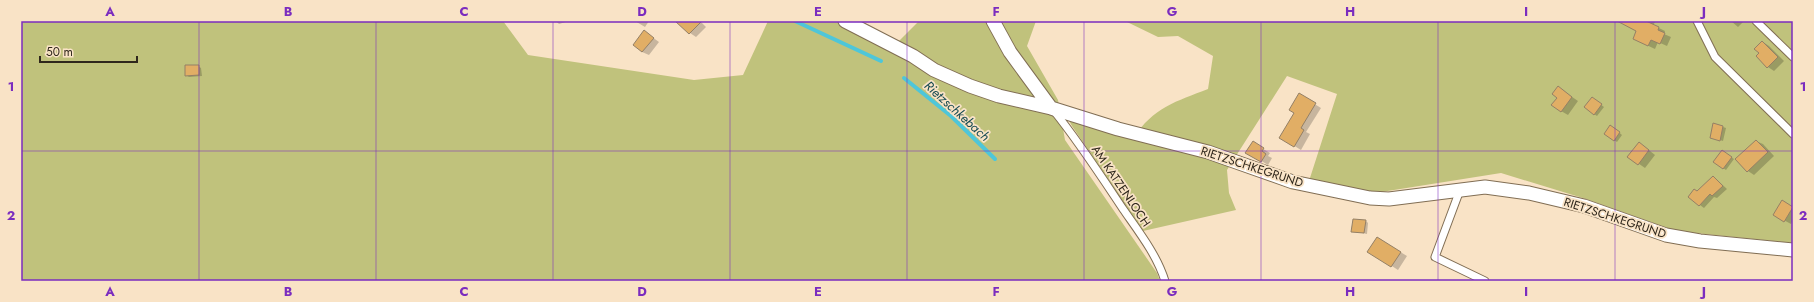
<svg xmlns="http://www.w3.org/2000/svg" width="1814" height="302" viewBox="0 0 1814 302" font-family="Jost,sans-serif">
<style>
.green{fill:#c0c27c}
.shadow{fill:#0003}
.lines{fill:none;stroke-linecap:round;stroke-linejoin:round}
.stream{stroke:#4ec6d9;stroke-width:4}
.building{fill:#e1ae65;stroke:#948066}
.lane-casing{stroke:#816e54;stroke-width:9}
.street-casing{stroke:#816e54;stroke-width:15}
.lane{stroke:#fff;stroke-width:7}
.street{stroke:#fff;stroke-width:13}
.grid{fill:none;stroke:#7b2cbf;stroke-width:1;stroke-opacity:0.55}
.labels{text-anchor:middle;dominant-baseline:central;stroke-width:3.5;stroke-linejoin:round;paint-order:stroke}
.street-label{font-size:12px;fill:#2f271c;stroke:#f9e3c6}
.water-label{font-size:13px;font-style:italic;fill:#144951;stroke:#f9e3c6}
.neatline{fill:none;stroke:#7b2cbf;stroke-width:1.5}
.grid-label{font-size:13px;text-anchor:middle;font-weight:bold;fill:#7b2cbf}
</style>
<rect width="100%" height="100%" fill="#f9e3c6"/>
<path class="green" d="M 21,21 L 503,21 L 528,55 L 694,80 L 743,75 L 768,21 L 849,21 L 895,45 L 919,21 L 1036,21 L 1027,46 L 1058,100 L 1065,140 L 1157,273 L 1160,281 L 21,281 Z
M 1125,21 L 1793,21 L 1793,243 L 1676,231 L 1586,199 L 1501,173 L 1375,193 L 1309,181 L 1337,94 L 1287,76 L 1227,170 L 1229,193 L 1236,210 L 1143,231 L 1072,126 L 1067,117 L 1134,138 C 1152,108 1177,101 1208,89 L 1213,56 L 1178,36 L 1158,37 Z"/>
<path class="shadow" d="M 556,21 L 569,21 L 559,24 Z
M 635,21 L 649,21 L 645,27 Z
M 678,21 L 700,21 L 706,27 L 696,37 L 690,33 Z
M 1619,21 L 1656,21 L 1653,25 L 1665,31 L 1664,34 L 1671,37 L 1667,46 L 1658,42 L 1655,49 L 1640,42 L 1637,31 Z
M 1731,21 L 1744,21 L 1738,27 Z
M 645,32 L 659,42 L 649,55 L 642,52 Z
M 1763,42 L 1769,46 L 1784,61 L 1774,71 L 1768,67 L 1760,53 Z
M 198,66 L 201,68 L 202,76 L 189,77 L 186,75 Z
M 1559,88 L 1578,101 L 1568,115 L 1561,111 L 1558,97 Z
M 1300,95 L 1321,108 L 1306,132 L 1310,134 L 1301,150 L 1280,137 L 1295,113 Z
M 1595,100 L 1604,107 L 1597,116 L 1594,114 Z
M 1714,124 L 1726,128 L 1723,141 L 1711,137 Z
M 1614,128 L 1622,135 L 1617,142 L 1614,140 Z
M 1756,141 L 1763,144 L 1774,156 L 1754,175 L 1748,171 L 1737,160 Z
M 1253,143 L 1270,153 L 1268,156 L 1272,158 L 1268,165 L 1247,152 Z
M 1645,147 L 1655,155 L 1645,168 L 1629,157 Z
M 1725,153 L 1734,159 L 1726,170 L 1723,168 Z
M 1714,177 L 1727,189 L 1717,198 L 1714,197 L 1704,208 L 1689,197 L 1698,192 Z
M 1782,202 L 1793,208 L 1793,220 L 1791,224 L 1774,215 Z
M 1366,221 L 1368,223 L 1367,234 L 1352,231 Z
M 1377,238 L 1407,256 L 1398,270 L 1369,251 Z"/>
<g class="lines">
<path class="stream" d="M 795,21 L 881,61
M 904,78 L 951,116 L 995,159"/>
</g>
<path class="building" d="M 675,21 L 702,21 L 689,34 Z
M 1617,21 L 1646,21 L 1659,27 L 1658,30 L 1665,33 L 1660,44 L 1651,40 L 1648,46 L 1633,39 L 1636,31 Z
M 644,30 L 654,38 L 642,52 L 633,45 Z
M 1762,41 L 1778,57 L 1767,68 L 1756,56 L 1759,53 L 1754,49 Z
M 185,65 L 199,65 L 199,75 L 185,76 Z
M 1558,86 L 1572,97 L 1561,112 L 1551,105 L 1557,98 L 1552,94 Z
M 1299,93 L 1316,103 L 1301,128 L 1304,130 L 1294,147 L 1279,138 L 1294,113 L 1289,110 Z
M 1592,97 L 1602,104 L 1594,115 L 1584,107 Z
M 1713,123 L 1723,126 L 1720,141 L 1710,138 Z
M 1610,125 L 1620,132 L 1614,141 L 1604,134 Z
M 1756,140 L 1768,152 L 1747,172 L 1735,159 Z
M 1253,141 L 1264,148 L 1262,151 L 1266,154 L 1261,162 L 1245,153 Z
M 1639,142 L 1649,150 L 1638,165 L 1627,157 Z
M 1722,150 L 1732,157 L 1723,169 L 1713,162 Z
M 1713,176 L 1723,186 L 1712,196 L 1710,194 L 1699,206 L 1688,197 L 1694,189 L 1697,191 Z
M 1782,200 L 1793,207 L 1784,222 L 1773,215 Z
M 1353,219 L 1366,220 L 1364,233 L 1351,232 Z
M 1377,237 L 1401,252 L 1391,267 L 1367,252 Z"/>
<g class="lines">
<g class="lane-casing">
<path id="lane" d="M 1697,21 L 1715,57 L 1793,134
M 1756,21 L 1793,57
M 1054,111 C 1079,142 1101,176 1123,209 C 1139,232 1157,255 1165,281
M 1460,190 L 1435,257 L 1485,281"/>
</g>
<g class="street-casing">
<path id="street" d="M 845,21 L 913,56 L 934,70 L 970,86 L 999,96 L 1051,108 L 1118,129 L 1208,152 L 1293,182 L 1370,198 L 1389,199 L 1485,187 L 1529,193 L 1584,206 L 1666,235 L 1700,241 L 1793,250
M 993,21 L 1010,52 L 1051,108"/>
</g>
<use href="#lane" class="lane"/>
<use href="#street" class="street"/>
</g>
<path class="grid" d="M 199,21 L 199,281M 376,21 L 376,281M 553,21 L 553,281M 730,21 L 730,281M 907,21 L 907,281M 1084,21 L 1084,281M 1261,21 L 1261,281M 1438,21 L 1438,281M 1615,21 L 1615,281M 21,151 L 1793,151"/>
<g class="labels">
<g class="street-label">
<text transform="translate(1252 167) rotate(18)">RIETZSCHKEGRUND</text>
<text transform="translate(1121 186) rotate(56)">AM KATZENLOCH</text>
<text transform="translate(1615 218) rotate(18)">RIETZSCHKEGRUND</text>
</g>
<g class="water-label">
<text transform="translate(957 111) rotate(42)">Rietzschkebach</text>
</g>
</g>
<rect width="1814" height="302" fill="none" stroke="#f9e3c6" stroke-width="44"/>
<path d="M40 56v6h97v-6" fill="none" stroke="#2f271c" stroke-width="2"/>
<text x="46" y="56" font-size="12" fill="#2f271c" stroke="#f9e3c6" stroke-width="3" paint-order="stroke">50 m</text>
<rect x="22" y="22" width="1770" height="258" class="neatline"/>
<g class="grid-label">
<text x="110" y="16">A</text>
<text x="288" y="16">B</text>
<text x="464" y="16">C</text>
<text x="642" y="16">D</text>
<text x="818" y="16">E</text>
<text x="996" y="16">F</text>
<text x="1172" y="16">G</text>
<text x="1350" y="16">H</text>
<text x="1526" y="16">I</text>
<text x="1704" y="16">J</text>
<text x="11" y="91">1</text>
<text x="1803" y="91">1</text>
<text x="11" y="220">2</text>
<text x="1803" y="220">2</text>
<text x="110" y="296">A</text>
<text x="288" y="296">B</text>
<text x="464" y="296">C</text>
<text x="642" y="296">D</text>
<text x="818" y="296">E</text>
<text x="996" y="296">F</text>
<text x="1172" y="296">G</text>
<text x="1350" y="296">H</text>
<text x="1526" y="296">I</text>
<text x="1704" y="296">J</text>
</g>
</svg>
